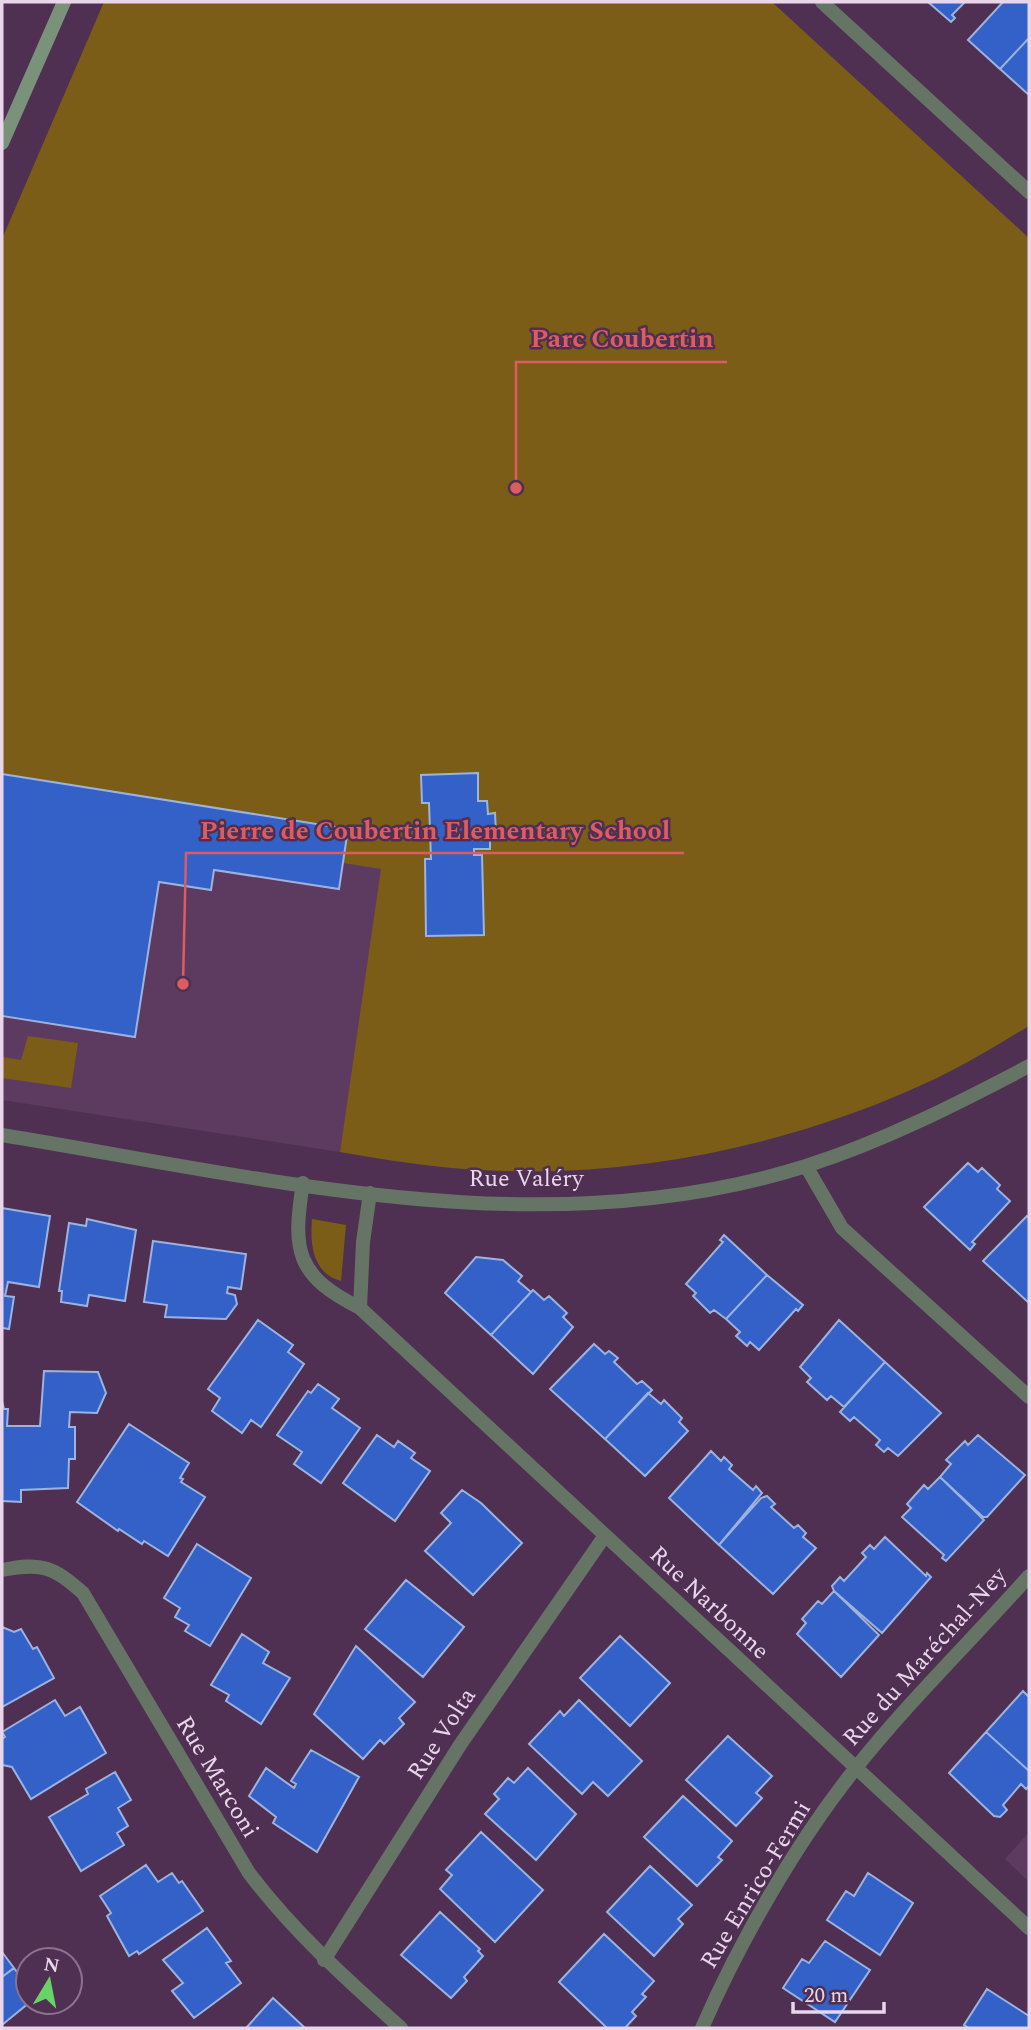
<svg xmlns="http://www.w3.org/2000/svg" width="1031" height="2030" viewBox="0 0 1031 2030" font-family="Spectral,serif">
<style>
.built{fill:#5d3a60}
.green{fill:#7b5d17}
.building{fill:#3461c7;stroke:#9cb3df;stroke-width:2}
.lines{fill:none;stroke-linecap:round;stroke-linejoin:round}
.street{stroke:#657464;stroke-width:14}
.secondary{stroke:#7a9279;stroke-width:14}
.labels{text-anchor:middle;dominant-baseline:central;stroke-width:5;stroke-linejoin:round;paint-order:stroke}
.street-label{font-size:24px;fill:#e9d6ea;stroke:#4f3052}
.leader{fill:none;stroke:#dc5c62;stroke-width:2.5}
.callout-dot{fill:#dc5c62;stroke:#4f3052;stroke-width:2.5}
.callout-label{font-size:26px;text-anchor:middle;font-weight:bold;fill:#dc5c62;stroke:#4f3052;stroke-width:5;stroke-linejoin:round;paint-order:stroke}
</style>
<rect width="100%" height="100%" fill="#4f3052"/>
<path class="built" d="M 2,737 L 394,798 L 340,1152 L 2,1100 Z
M 1029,1832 L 1029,1882 L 1005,1859 Z"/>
<path class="green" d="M 104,2 L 772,2 L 1029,238 L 1029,1026 C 999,1044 968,1063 937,1078 C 798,1144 635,1179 482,1170 C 435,1168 387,1160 340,1152 L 381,869 L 343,863 L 348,829 L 2,774 L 2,239 Z
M 28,1036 L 78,1043 L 71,1088 L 2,1078 L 2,1057 L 21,1060 Z
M 312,1219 L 346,1225 L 341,1281 C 312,1273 310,1244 312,1219 Z"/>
<path class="building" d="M 928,2 L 965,2 L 952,15 L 955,18 L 951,22 Z
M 1003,2 L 1029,2 L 1029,38 L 1000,69 L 968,40 Z
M 1029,38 L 1029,95 L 1000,69 Z
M 478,773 L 478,801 L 487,801 L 488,814 L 495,813 L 496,834 L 490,834 L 490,849 L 474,849 L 474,855 L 482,855 L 484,935 L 426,936 L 425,859 L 431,859 L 429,803 L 422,803 L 421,775 Z
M 2,774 L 348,829 L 339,889 L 214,870 L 211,890 L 159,882 L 135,1037 L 2,1016 Z
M 968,1163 L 978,1172 L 982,1168 L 1000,1185 L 997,1189 L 1010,1201 L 972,1242 L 975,1244 L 970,1250 L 924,1207 Z
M 2,1208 L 50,1216 L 39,1287 L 8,1282 L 5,1296 L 14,1297 L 9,1329 L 2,1328 Z
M 1027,1216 L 1029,1218 L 1029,1303 L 983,1261 Z
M 87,1219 L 136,1230 L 125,1301 L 89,1295 L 87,1306 L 61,1302 L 62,1291 L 59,1291 L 69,1223 L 86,1226 Z
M 724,1235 L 767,1275 L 726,1319 L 714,1310 L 710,1313 L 693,1296 L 696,1293 L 686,1284 L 723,1242 L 720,1240 Z
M 153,1241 L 246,1254 L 241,1289 L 228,1287 L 227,1293 L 235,1295 L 237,1304 L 226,1319 L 165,1317 L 167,1305 L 144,1302 Z
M 476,1257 L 503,1260 L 522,1276 L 518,1281 L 531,1292 L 491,1335 L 445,1293 Z
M 767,1275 L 803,1305 L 798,1311 L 796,1309 L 759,1350 L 750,1342 L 747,1346 L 736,1336 L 740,1332 L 726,1319 Z
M 533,1290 L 544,1300 L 549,1296 L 567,1313 L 563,1317 L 573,1327 L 533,1374 L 491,1335 Z
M 258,1320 L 293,1345 L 288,1352 L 304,1364 L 261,1427 L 251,1420 L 242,1433 L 212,1411 L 220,1398 L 208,1389 Z
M 839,1320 L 885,1362 L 844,1407 L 831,1396 L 827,1400 L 807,1382 L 811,1378 L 800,1367 Z
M 594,1344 L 605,1354 L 609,1351 L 618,1358 L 614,1362 L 637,1384 L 642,1381 L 652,1390 L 605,1439 L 550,1389 Z
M 885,1362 L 941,1413 L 898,1456 L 888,1448 L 884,1452 L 876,1445 L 880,1440 L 854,1417 L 850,1421 L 840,1412 Z
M 44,1371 L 98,1372 L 106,1393 L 97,1413 L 70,1412 L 69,1427 L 75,1427 L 75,1459 L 69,1459 L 68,1488 L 21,1490 L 21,1502 L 2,1501 L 2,1401 L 4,1409 L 8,1409 L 7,1426 L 40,1426 Z
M 318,1384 L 339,1399 L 332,1408 L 360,1428 L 321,1483 L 294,1464 L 302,1452 L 277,1435 L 308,1391 L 311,1393 Z
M 648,1393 L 661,1404 L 664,1400 L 682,1418 L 679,1422 L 688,1431 L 645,1476 L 605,1439 Z
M 129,1424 L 189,1463 L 180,1478 L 183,1479 L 181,1482 L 205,1497 L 168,1556 L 144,1541 L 142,1544 L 119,1529 L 118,1531 L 77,1502 Z
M 377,1435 L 394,1447 L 398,1441 L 415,1453 L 411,1458 L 430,1471 L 395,1521 L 343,1483 Z
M 978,1435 L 1025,1475 L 987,1517 L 983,1517 L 940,1477 L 951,1464 L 946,1460 L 965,1441 L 968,1445 Z
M 711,1451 L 721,1461 L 724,1457 L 732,1465 L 729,1469 L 753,1490 L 756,1486 L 762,1493 L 719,1545 L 669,1498 Z
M 940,1477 L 984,1520 L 946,1561 L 942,1558 L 944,1555 L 902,1517 L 911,1508 L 907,1504 L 924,1485 L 928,1489 Z
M 462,1490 L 481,1503 L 522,1543 L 473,1595 L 425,1551 L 451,1523 L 441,1513 Z
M 767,1496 L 775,1504 L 771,1507 L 794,1528 L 798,1525 L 806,1533 L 803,1537 L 816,1548 L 773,1594 L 719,1545 L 761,1498 Z
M 885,1537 L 926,1576 L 927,1573 L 931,1577 L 882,1633 L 834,1591 L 832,1586 L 840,1577 L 844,1581 L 866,1557 L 862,1553 L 870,1545 L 874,1549 Z
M 197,1544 L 251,1578 L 210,1646 L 185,1631 L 189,1625 L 175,1617 L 180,1608 L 164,1598 Z
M 406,1580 L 464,1627 L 423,1677 L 365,1629 Z
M 834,1591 L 879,1635 L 841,1677 L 797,1634 L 806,1623 L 802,1619 L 818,1601 L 822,1604 Z
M 2,1627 L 14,1632 L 21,1629 L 33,1649 L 37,1647 L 54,1678 L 2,1707 Z
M 242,1634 L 269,1652 L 263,1663 L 290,1678 L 261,1724 L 226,1701 L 229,1695 L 211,1685 Z
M 620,1636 L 670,1683 L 630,1726 L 580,1678 Z
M 356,1646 L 415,1702 L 399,1718 L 404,1724 L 384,1744 L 380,1740 L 363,1759 L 314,1714 Z
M 1023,1691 L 1029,1697 L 1029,1771 L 986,1732 Z
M 55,1700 L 65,1716 L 80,1707 L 106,1753 L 31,1799 L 12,1767 L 2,1765 L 2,1739 L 5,1737 L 2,1732 Z
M 579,1700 L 642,1761 L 608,1796 L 593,1782 L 582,1794 L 529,1744 L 560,1711 L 564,1716 Z
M 986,1732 L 1029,1771 L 1029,1786 L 1026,1789 L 1021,1784 L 1003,1805 L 1007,1810 L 1000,1817 L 994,1816 L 949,1773 Z
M 728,1736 L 772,1776 L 756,1793 L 762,1798 L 736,1826 L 686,1780 Z
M 311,1750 L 359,1777 L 317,1852 L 273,1823 L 276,1817 L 249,1796 L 266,1768 L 294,1788 L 296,1784 L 291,1781 Z
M 528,1768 L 576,1814 L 536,1860 L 485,1814 L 499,1799 L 494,1794 L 508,1778 L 514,1783 Z
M 115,1772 L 131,1800 L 118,1808 L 128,1826 L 117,1833 L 124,1845 L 81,1871 L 49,1817 L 88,1794 L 86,1789 Z
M 683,1796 L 732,1841 L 718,1857 L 722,1860 L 697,1886 L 644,1837 Z
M 481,1832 L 543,1890 L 495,1942 L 440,1889 L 452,1875 L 446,1870 Z
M 146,1865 L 158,1882 L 172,1873 L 179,1883 L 182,1881 L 203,1911 L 139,1954 L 137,1951 L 129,1956 L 107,1916 L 111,1913 L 100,1896 Z
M 650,1866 L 692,1905 L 678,1919 L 683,1924 L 654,1956 L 607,1912 Z
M 868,1873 L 913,1903 L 880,1955 L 827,1920 L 846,1891 L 854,1896 Z
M 440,1912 L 480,1949 L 478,1951 L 483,1956 L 464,1977 L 467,1981 L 451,1998 L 401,1955 Z
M 207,1928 L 231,1961 L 226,1963 L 241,1983 L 194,2018 L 172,1991 L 183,1983 L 163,1960 Z
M 604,1934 L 654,1981 L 642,1994 L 646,1997 L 632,2012 L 636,2016 L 625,2028 L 607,2028 L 559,1982 Z
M 825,1941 L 870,1970 L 835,2022 L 783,1988 L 802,1959 L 809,1963 Z
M 2,1952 L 14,1968 L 2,1977 Z
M 14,1968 L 28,1987 L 30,2002 L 2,2025 L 2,1977 Z
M 987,1989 L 1029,2016 L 1029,2028 L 969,2028 L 964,2025 Z
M 273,1998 L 305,2028 L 246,2028 Z"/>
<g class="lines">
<path class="street" d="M 822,2 L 1029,192
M 2,1135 C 265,1178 544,1249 806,1166 C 884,1141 957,1104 1029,1066
M 806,1166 L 842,1228 L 1029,1397
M 303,1183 C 292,1251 296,1276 360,1308 L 1029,1928
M 360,1308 L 363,1242 L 370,1193
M 2,1570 C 43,1562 53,1567 83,1593 L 249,1873 C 294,1932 346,1979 401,2028
M 324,1960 L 460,1745 L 604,1537
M 702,2028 C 740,1941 796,1843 855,1769 C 909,1701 972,1640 1029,1576"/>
<path class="secondary" d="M 2,143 L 64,2"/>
</g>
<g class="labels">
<g class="street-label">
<text x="526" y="1179">Rue Valéry</text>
<text transform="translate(709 1603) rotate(43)">Rue Narbonne</text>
<text transform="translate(925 1657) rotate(-48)">Rue du Maréchal-Ney</text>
<text transform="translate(442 1734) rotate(-57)">Rue Volta</text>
<text transform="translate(217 1777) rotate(59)">Rue Marconi</text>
<text transform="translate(756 1885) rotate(-59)">Rue Enrico-Fermi</text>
</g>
</g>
<path class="leader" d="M516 488L516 362H727M183 984L186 853H684"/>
<g class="callout-dot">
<circle cx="516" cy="488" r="7"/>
<circle cx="183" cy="984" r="7"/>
</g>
<g class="callout-label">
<text x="622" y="347">Parc Coubertin</text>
<text x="435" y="839">Pierre de Coubertin Elementary School</text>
</g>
<rect width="1031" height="2030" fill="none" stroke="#e9d6ea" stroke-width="7"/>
<g transform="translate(49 1981) rotate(10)"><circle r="33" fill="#4f3052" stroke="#8d728f" stroke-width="2"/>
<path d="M0-5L12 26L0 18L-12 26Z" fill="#66d467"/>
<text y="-10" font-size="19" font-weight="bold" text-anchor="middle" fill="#e9d6ea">N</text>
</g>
<path d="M793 2002v10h91v-10" fill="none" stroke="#e9d6ea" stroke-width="3.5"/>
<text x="804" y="2002" font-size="21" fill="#e9d6ea" stroke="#4f3052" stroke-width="5" paint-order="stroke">20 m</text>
</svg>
